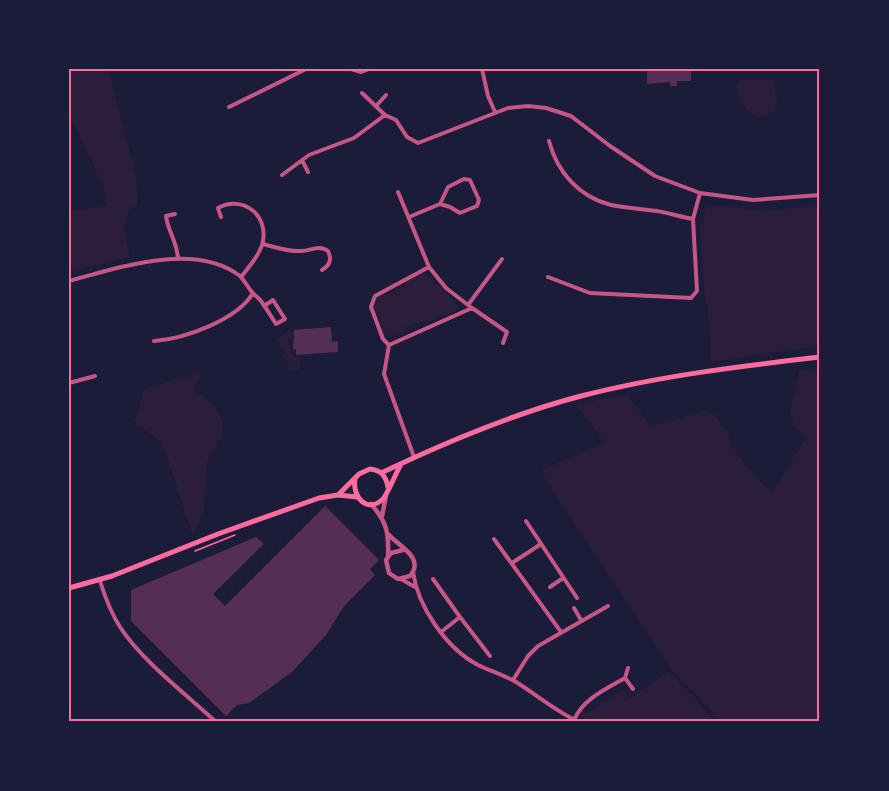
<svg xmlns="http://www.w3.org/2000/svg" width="889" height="791" viewBox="0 0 889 791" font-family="Karla,sans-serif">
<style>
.green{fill:#2a1e3b}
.building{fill:#542f53}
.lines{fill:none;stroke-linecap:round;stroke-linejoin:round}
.path{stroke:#ff6b9d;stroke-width:1.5}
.minor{stroke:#c65784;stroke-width:4}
.tertiary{stroke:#c65784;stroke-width:4.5}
.secondary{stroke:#ff6b9d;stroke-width:5}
.neatline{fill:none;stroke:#ff6b9d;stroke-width:2}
</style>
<rect width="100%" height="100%" fill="#1b1b3a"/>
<path class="green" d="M 69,69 L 109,69 L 136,176 L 138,205 C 116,216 127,237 130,257 L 69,272 L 69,211 L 107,206 L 108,198 L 69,111 Z
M 742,80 L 773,80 L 777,101 L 775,111 C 754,126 738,105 737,85 Z
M 707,205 L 768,211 L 820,205 L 820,345 L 711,362 L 708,305 L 705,303 L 700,225 L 703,225 L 705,208 Z
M 423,273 C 428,275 455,301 458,306 L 456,311 L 429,322 L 427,320 L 406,327 L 406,331 L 388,337 L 381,329 L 383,328 L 377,312 L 375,312 L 376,299 L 384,293 L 386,295 L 406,285 L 406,282 Z
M 291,329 L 291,337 L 288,338 L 289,347 L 294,358 L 299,358 L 300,368 L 293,372 L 282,355 L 284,353 L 277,339 Z
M 820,369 L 820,722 L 721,722 L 671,669 L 554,493 L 541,470 L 605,443 L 576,404 L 627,395 L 651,426 L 706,410 L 714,415 L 732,440 L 729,443 L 746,465 L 772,493 L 806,438 L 794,426 L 790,412 L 799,370 Z
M 201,372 L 194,390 L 210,401 L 218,412 L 223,424 L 222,435 L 207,462 L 204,510 L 193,536 L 162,442 L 134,421 L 145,389 Z
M 669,671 L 716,722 L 599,722 L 584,719 L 581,716 L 581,712 L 587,713 L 623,690 L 629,699 Z"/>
<path class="building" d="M 647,71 L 691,71 L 691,81 L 677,81 L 677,86 L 670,86 L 670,82 L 647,84 Z
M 331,327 L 332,342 L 338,341 L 338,352 L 296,355 L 296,349 L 293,350 L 294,330 Z
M 325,506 L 379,560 L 370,569 L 375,575 L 344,606 L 326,635 L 292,672 L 249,703 L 237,705 L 226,716 L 131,621 L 131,590 L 256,537 L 264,544 L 213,594 L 225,606 Z"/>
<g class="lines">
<path class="path" d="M 195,551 L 235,535"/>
<path class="minor" d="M 351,69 L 361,72 L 369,69
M 482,69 L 488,96 L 495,112
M 362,93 L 385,115 L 396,120 L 407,137 L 418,143 L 508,108 L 528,106 L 546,108 L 571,116 L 610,146 L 655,176 L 700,193 L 753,200 L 820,195
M 376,106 L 386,95
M 229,107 L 306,69
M 549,141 C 557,172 579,197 611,205 C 626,208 642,209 657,211 C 669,213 681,217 693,219
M 302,160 L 308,172
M 282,175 L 309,155 L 354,138 L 385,115
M 398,192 L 429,267
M 175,214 L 166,216 C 168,232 177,241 178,259
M 221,217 L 218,208 C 242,195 268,214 263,241 C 261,253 249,267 241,277
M 409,217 L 440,204 L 448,187 L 464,179 L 470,180 L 479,200 L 477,206 L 460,213 L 450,207 L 440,204
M 263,244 C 275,247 288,252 301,251 C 311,251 319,244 328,251 C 332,260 330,265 322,270
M 548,277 L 590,293 L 691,298 L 697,291 L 693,219 L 700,193
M 69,281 C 118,268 194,241 240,276 C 244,280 247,286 251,291 C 254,295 258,297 261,301 C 266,308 271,316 276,324 L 285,319 L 273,300 L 264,306
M 468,305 L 502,259
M 472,308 L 507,332 L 503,343
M 154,341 C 184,339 237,320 253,293
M 389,345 L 472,308 L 446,288 L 429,267 L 375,296 L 371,307 L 383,339 L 389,345 L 384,374 L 414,457
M 69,383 L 95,376
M 526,521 L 577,598
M 494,539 L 561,632
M 512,563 L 541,544
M 413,572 C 418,607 446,648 478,665 C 490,671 504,675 516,682 C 537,695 557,712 579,722
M 401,579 L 415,587
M 433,579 L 460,617
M 100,581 C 105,597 111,613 120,627 C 142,661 186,694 216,722
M 550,587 L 563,578
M 574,608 L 581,620
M 441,632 L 460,617 L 490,656
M 625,678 L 633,689
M 625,678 L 628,668
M 513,680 L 528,656 L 538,646 L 608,606
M 574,720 C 583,699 606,689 625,678"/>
<path class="tertiary" d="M 371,504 C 387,522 389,533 388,556
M 382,516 L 386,496
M 389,535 C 400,547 425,558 410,576 L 398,579 L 389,573 L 386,560 L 391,553 L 403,550"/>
<path class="secondary" d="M 381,473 C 446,442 512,414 581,396 C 659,376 741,366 820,357
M 355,479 C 352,497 367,514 383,499 C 387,495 397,471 401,464
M 338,495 L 359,474 L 370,469 C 381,470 386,476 388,487
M 69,588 L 112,576 L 218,534 L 319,498 L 338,495 L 357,497"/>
</g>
<rect width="889" height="791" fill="none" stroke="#1b1b3a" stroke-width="141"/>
<rect x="70" y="70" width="748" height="650" class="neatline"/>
</svg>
